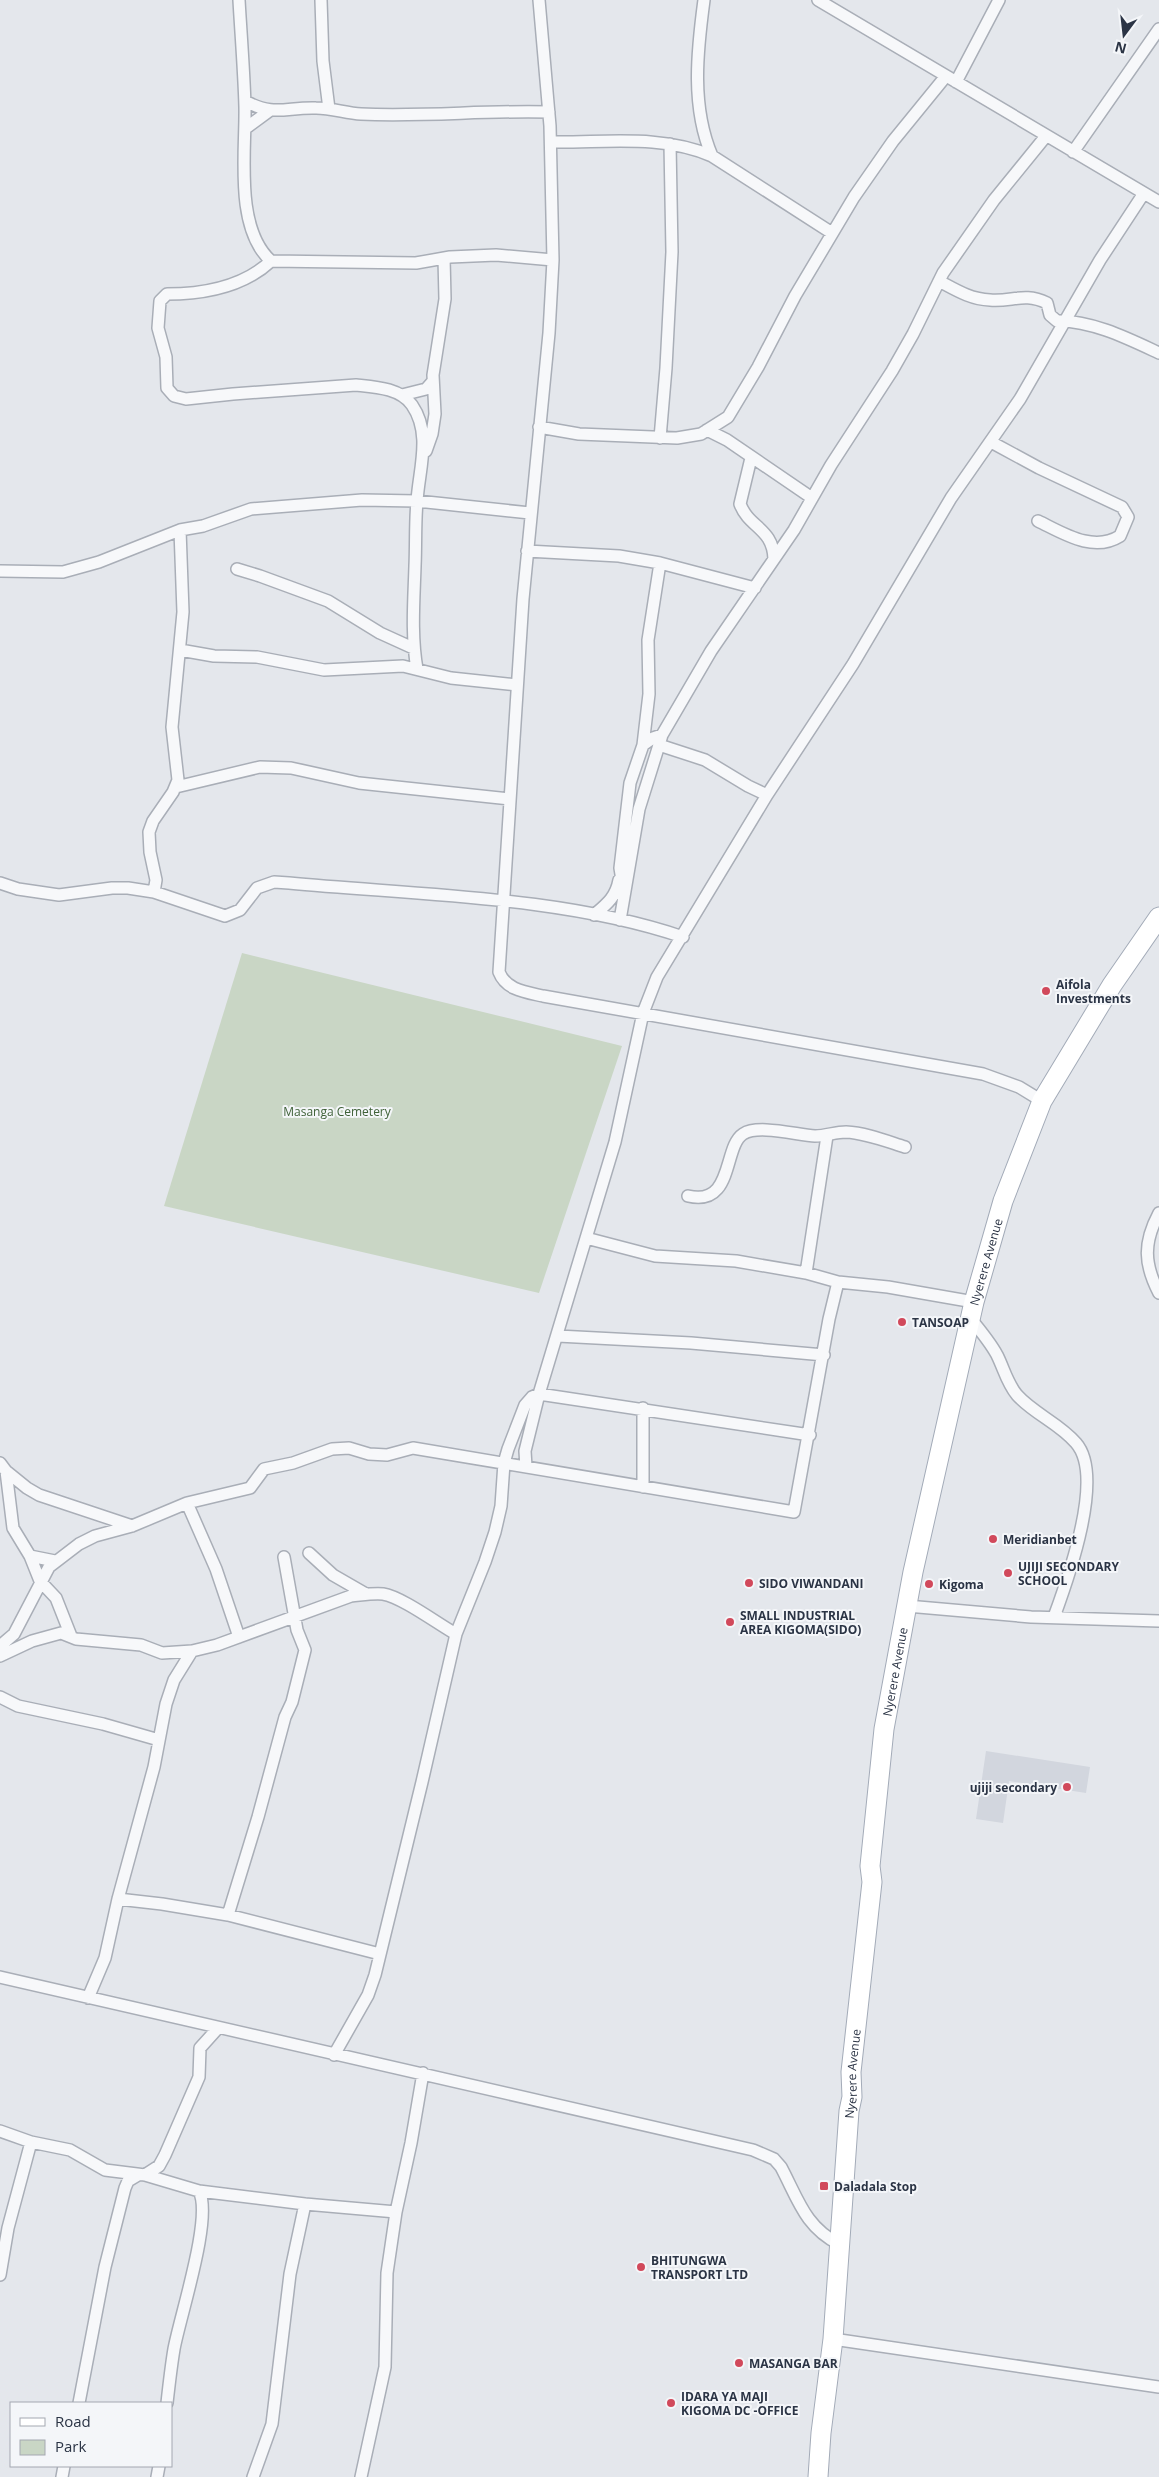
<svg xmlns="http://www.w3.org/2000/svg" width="1159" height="2477" viewBox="0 0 1159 2477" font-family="'Open Sans',sans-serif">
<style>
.built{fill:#d2d6de}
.green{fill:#c9d6c5}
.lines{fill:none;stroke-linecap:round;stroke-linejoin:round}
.minor-casing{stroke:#a9aeb7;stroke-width:14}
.primary-casing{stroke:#a3abb8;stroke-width:21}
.minor{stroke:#f7f8fa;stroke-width:11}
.primary{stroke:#fff;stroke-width:19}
.poi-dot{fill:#d1495b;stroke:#f4f6f9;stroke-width:2}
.labels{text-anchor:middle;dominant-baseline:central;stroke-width:4;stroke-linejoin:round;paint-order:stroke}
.poi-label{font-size:12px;font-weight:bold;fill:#2b3445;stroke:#f4f6f9;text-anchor:start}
.park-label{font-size:12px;fill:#3f6138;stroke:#f4f6f9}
.street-label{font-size:12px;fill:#2b3445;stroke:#f4f6f9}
</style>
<rect width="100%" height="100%" fill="#e4e7ec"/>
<path class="built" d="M 986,1751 L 1090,1767 L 1086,1793 L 1009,1781 L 1003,1823 L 976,1819 Z"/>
<path class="green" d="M 242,953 L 622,1046 L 539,1293 L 164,1206 Z"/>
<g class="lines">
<g class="minor-casing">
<path id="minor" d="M 239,0 C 241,35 244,71 245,107 C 246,150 234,228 271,261 L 416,263 L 450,257 L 496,255 L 553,260
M 321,0 L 323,61 L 329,109
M 539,0 L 550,126 L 553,260 L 549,333 L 523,599 L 499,972 C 506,990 525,992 543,996 L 983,1074 L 1019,1087 L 1042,1101
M 704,0 C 697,52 691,107 712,156 L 832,233
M 818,0 L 1159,202
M 956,82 L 999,0
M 245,101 C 275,117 285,107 316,108 C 331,108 346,113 361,114 C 424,117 487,110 549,112
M 246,128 L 269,111
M 551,142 C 605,143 661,134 712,156
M 1073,152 L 1159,29
M 271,261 C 243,287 204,294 167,294 L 160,301 L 158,328 L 166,357 L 167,388 L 174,396 L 186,399 L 233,394 L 356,385 C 375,387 400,388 412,405 C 432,434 419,469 417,501 C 415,523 416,544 415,566 C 414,600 411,635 417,669
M 939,281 C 956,290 970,299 990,300 C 1012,302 1024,292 1047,303 L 1050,315 L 1057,321 C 1091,320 1129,339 1159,353
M 402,395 L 426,389 L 433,381
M 539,427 L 579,434 L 677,438 L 701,434 L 728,417 L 758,367 L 795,296 L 854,197 L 893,141 L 946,76
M 707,430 L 727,440 L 812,498
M 660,438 L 666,368 L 672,252 L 670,144
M 991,442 L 1039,468 L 1122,507 L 1128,517 L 1120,536 C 1093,553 1063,533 1038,521
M 426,451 L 432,434 L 435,414 L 433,375 L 445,299 L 444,258
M 751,458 L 740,504 C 749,528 773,528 774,559
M 527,551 L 619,556 L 660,563 L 755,588
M 237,569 L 260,576 L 328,601 L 380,633 L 413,648
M 0,571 L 63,572 L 99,562 L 180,530 L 203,526 L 251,509 L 362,500 L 417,501 L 530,513
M 180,650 L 214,656 L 257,657 L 324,670 L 403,666 L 451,678 L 517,685
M 662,735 L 711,651 L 794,530 L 831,465 L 892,371 L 913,334 L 943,273 L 994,200 L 1046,136
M 643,745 L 653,738 L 662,735 L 659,745 L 705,760 L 748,786 L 767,795
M 176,787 L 260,767 L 291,768 L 359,783 L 510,799
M 0,883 L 18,889 L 59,895 L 112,888 L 128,888 L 154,892 L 225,916 L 240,910 L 257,888 L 274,882 L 289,883 C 416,895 563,896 683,937
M 154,892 L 156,880 L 150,852 L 149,832 L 153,821 L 173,792 L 178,780 L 172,727 L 183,612 L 180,530
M 624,892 L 620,868 L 630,783 L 643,745 L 649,694 L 648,640 L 660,563
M 594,915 C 607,904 616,897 619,880
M 620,920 L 639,809 L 659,745
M 688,1196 C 734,1207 723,1147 743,1134 C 758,1124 797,1135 815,1136 C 826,1136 835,1132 846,1132 C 866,1133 886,1141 905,1147
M 1159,1213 C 1143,1243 1144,1264 1159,1293
M 586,1238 L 655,1256 L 736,1261 L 806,1273 L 838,1282 L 888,1287 L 974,1302
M 806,1273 L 827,1136
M 970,1318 C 980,1330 990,1342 997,1355 C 1004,1369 1007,1383 1017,1395 C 1034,1414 1059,1423 1076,1443 C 1105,1476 1068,1579 1054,1617
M 558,1336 L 691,1343 L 824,1355
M 643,1408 L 643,1487
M 0,1463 L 6,1471 L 13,1528 L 30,1556 L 40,1581 L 56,1598 L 71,1636
M 526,1467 L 525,1451 L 539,1394 L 615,1142 L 643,1013 L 657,977 L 767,795 L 853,664 L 951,498 L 1020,399 L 1100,260 L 1144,193
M 6,1471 L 27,1488 L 39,1495 L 132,1526
M 187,1503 L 216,1569 L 239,1637
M 309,1553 L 333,1575 L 366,1594
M 30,1556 L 55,1561
M 907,1606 L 1031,1617 L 1159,1621
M 0,1646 L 14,1634 L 49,1567 L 79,1544 L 95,1536 L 132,1526 L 187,1503 L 250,1488 L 264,1469 L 293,1463 L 332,1449 L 349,1448 L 369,1454 L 387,1455 L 413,1448 L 794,1512 L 829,1319 L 838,1282
M 0,1656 L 32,1641 L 61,1633 L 76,1639 L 141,1645 L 162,1653 L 192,1651
M 0,1697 L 18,1706 L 103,1724 L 159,1740
M 118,1899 L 162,1904 L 228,1915 L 380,1954
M 228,1915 L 258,1817 L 285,1717 L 292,1702 L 305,1650 L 297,1630 L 284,1557
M 0,1977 L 753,2150 L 774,2159 L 781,2167 C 798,2199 805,2227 839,2244
M 88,1998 L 105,1958 L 118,1899 L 154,1767 L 166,1704 L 174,1680 L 192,1651 L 217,1645 L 351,1596 C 362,1595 373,1593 383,1594 C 402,1597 438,1624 456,1634
M 334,2055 L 368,1995 L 375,1975 L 422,1782 L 456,1634 L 485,1562 L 495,1532 L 501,1506 L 504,1463 L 508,1449 L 525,1405 L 532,1397 L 539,1394 L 810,1435
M 0,2131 L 31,2142 L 70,2150 L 105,2170 L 145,2175 L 199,2191 L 305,2204 L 396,2212
M 145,2175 L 159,2166 L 165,2155 L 199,2077 L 200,2048 L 218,2028
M 0,2275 L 8,2228 L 31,2142
M 833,2339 L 1159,2387
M 79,2403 L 105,2267 L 125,2188 L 128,2181 L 138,2175
M 167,2403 C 169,2385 171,2367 174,2349 C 180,2316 213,2217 199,2191
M 62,2477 L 64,2466
M 157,2477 L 159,2466
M 253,2477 L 272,2424 L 290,2274 L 305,2204
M 361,2477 L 385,2367 L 387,2273 L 396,2212 L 411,2143 L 423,2073"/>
</g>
<g class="primary-casing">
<g id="primary">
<path id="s1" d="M 818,2477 L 821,2433 L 833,2339 L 849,2111 L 852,2097 L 851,2072 L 872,1882 L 870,1866 L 884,1729 L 913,1572 L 974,1302 L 1003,1201 L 1042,1101 L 1112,985 L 1159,917"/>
</g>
</g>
<use href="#minor" class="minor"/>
<use href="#primary" class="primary"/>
</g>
<g class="poi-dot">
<circle cx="1046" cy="991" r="5"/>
<circle cx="902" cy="1322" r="5"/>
<circle cx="993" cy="1539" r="5"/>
<circle cx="1008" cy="1573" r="5"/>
<circle cx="749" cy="1583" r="5"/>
<circle cx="929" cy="1584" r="5"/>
<circle cx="730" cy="1622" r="5"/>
<circle cx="1067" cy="1787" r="5"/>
<rect x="819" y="2181" width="10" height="10" rx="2.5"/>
<circle cx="641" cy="2267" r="5"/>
<circle cx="739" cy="2363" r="5"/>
<circle cx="671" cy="2403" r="5"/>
</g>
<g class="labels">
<g class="poi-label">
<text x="1056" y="984">Aifola<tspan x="1056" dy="14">Investments</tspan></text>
<text x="912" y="1322">TANSOAP</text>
<text x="1003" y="1539">Meridianbet</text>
<text x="1018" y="1566">UJIJI SECONDARY<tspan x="1018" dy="14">SCHOOL</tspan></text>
<text x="759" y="1583">SIDO VIWANDANI</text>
<text x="939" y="1584">Kigoma</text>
<text x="740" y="1615">SMALL INDUSTRIAL<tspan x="740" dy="14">AREA KIGOMA(SIDO)</tspan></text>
<text x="1057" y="1787" text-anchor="end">ujiji secondary</text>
<text x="834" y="2186">Daladala Stop</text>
<text x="651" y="2260">BHITUNGWA<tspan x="651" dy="14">TRANSPORT LTD</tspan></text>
<text x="749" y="2363">MASANGA BAR</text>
<text x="681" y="2396">IDARA YA MAJI<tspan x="681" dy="14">KIGOMA DC -OFFICE</tspan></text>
</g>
<g class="park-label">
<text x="337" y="1111">Masanga Cemetery</text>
</g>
<g class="street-label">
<text stroke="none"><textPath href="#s1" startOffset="1230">Nyerere Avenue</textPath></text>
<text stroke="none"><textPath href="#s1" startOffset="810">Nyerere Avenue</textPath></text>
<text stroke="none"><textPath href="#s1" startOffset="405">Nyerere Avenue</textPath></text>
</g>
</g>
<rect x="10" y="2402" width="162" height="65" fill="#f4f6f9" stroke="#a4a8b1"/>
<rect x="20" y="2418" width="25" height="8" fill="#ffffff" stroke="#a4a8b1"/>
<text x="55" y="2427" font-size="15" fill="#2b3445">Road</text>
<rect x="20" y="2440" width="25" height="15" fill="#c9d6c5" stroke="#a4a8b1"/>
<text x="55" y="2452" font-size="15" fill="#2b3445">Park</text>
<g transform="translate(1124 35) rotate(195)" stroke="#f4f6f9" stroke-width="4" paint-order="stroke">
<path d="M0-4L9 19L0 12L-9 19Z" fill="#2b3445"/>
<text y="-8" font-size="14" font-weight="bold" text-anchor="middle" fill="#2b3445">N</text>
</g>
</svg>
